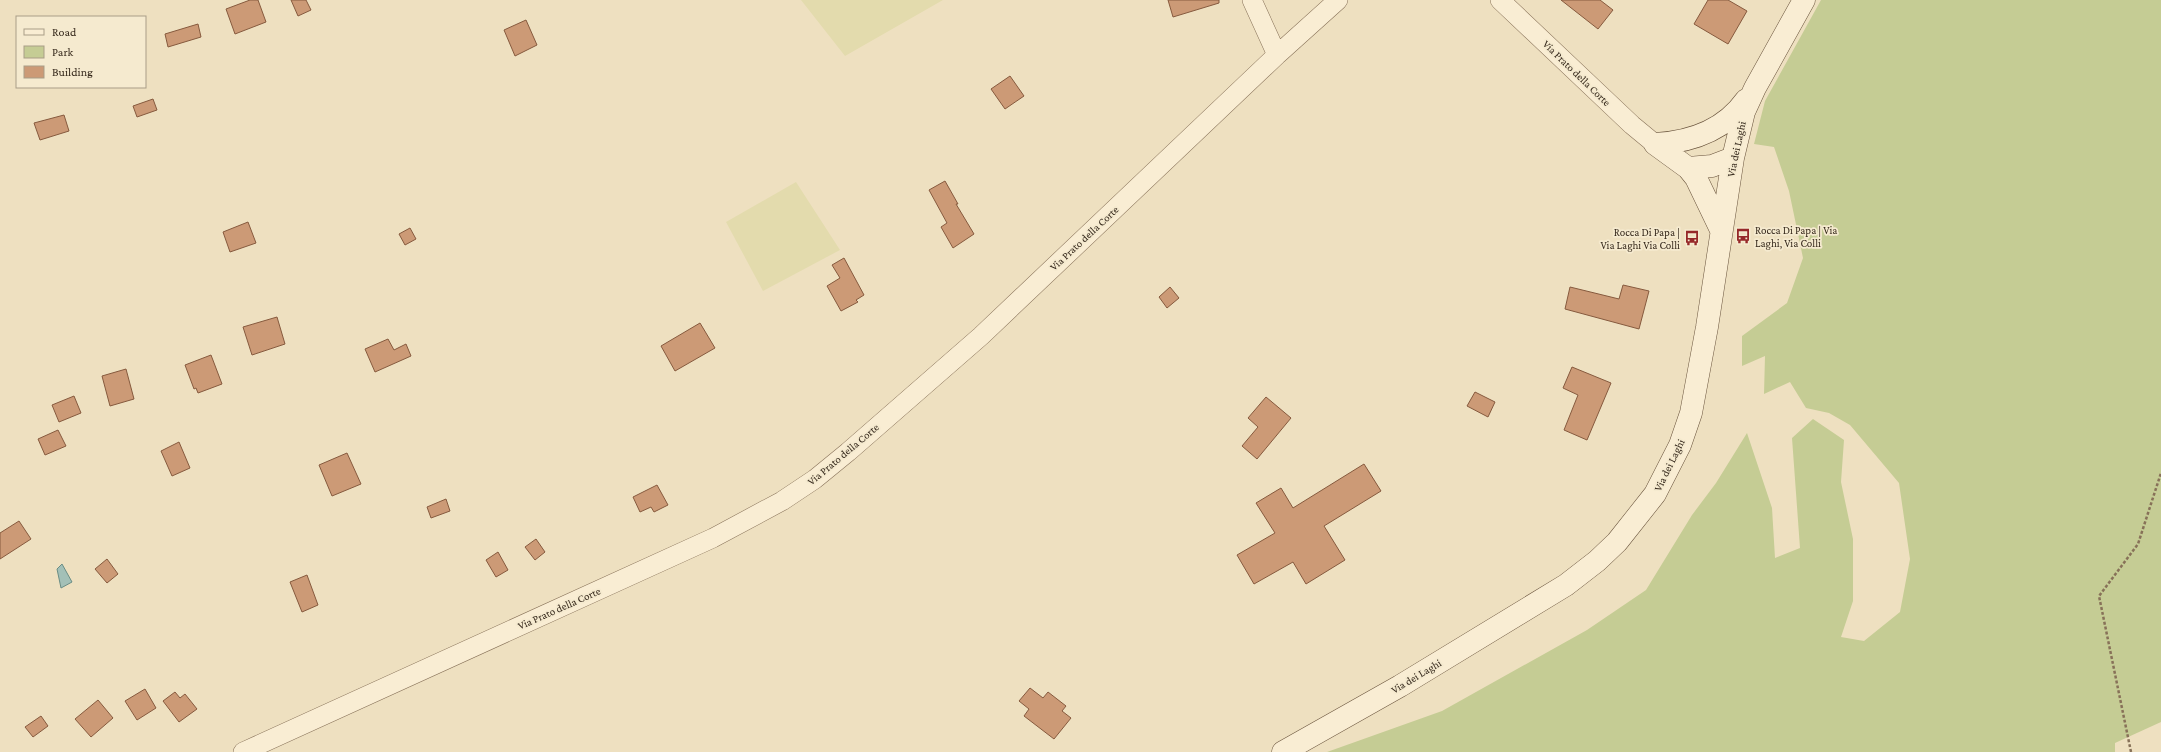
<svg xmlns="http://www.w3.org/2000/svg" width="2161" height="752" viewBox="0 0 2161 752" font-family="'Crimson Pro',serif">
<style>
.farmland{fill:#e3dbad}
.green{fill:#c5cc94}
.water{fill:#a3c0b7;stroke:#6a8d85}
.building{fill:#cc9a76;stroke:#865a3e}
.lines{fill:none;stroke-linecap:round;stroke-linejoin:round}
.street-casing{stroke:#877158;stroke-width:20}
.secondary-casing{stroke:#68523b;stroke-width:23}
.path{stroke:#877158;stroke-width:2.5;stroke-dasharray:3 2;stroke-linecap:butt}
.street{stroke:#f9edd3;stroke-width:19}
.secondary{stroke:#f9edd3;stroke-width:22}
.labels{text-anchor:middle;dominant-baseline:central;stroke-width:3.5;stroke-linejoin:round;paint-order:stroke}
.street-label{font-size:11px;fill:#36291c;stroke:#f5eacf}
.poi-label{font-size:11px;fill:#36291c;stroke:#f5eacf;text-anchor:start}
</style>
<rect width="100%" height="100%" fill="#eee0c0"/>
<path class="farmland" d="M 801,0 L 943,0 L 845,56 Z
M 796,182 L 840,250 L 763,291 L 726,222 Z"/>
<path class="green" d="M 1821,0 L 2161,0 L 2161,722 L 2115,743 L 2115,752 L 1327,752 L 1442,711 L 1587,630 L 1646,590 L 1692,515 L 1716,483 L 1747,433 L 1772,508 L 1775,558 L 1800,548 L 1792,438 L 1813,419 L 1844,440 L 1841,482 L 1853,539 L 1853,601 L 1841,637 L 1864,641 L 1900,612 L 1910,559 L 1899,483 L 1850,425 L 1829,413 L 1806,408 L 1790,382 L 1764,394 L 1765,356 L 1742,366 L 1742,336 L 1787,303 L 1803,258 L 1789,191 L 1774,147 L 1754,144 L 1765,101 Z"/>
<path class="water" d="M 62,564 L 72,582 L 61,588 L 57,569 Z"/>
<path class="building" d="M 250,0 L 258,0 L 266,22 L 235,34 L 226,9 Z
M 291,0 L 306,0 L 311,10 L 298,16 Z
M 1168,0 L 1219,0 L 1219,3 L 1173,17 Z
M 1561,0 L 1600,0 L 1613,10 L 1598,29 Z
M 1708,0 L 1728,0 L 1747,11 L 1728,44 L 1694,24 Z
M 526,20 L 537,45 L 515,56 L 504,30 Z
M 198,24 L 201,37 L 168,47 L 165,34 Z
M 1010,76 L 1024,96 L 1005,109 L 991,89 Z
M 153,99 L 157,110 L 137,117 L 133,106 Z
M 64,115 L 69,131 L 40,140 L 34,123 Z
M 945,181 L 958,204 L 956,204 L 974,234 L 953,248 L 941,227 L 947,223 L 929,190 Z
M 248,222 L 256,243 L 230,252 L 223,232 Z
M 410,228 L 416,239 L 405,245 L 399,234 Z
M 844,258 L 864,295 L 856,300 L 858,302 L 841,311 L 827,286 L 840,278 L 832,265 Z
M 1623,285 L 1649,291 L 1639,329 L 1565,309 L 1570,287 L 1619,299 Z
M 1170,287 L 1179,298 L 1167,308 L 1159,297 Z
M 277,317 L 285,344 L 252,355 L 243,327 Z
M 700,323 L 715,348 L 675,371 L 661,346 Z
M 388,339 L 394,350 L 406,344 L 411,356 L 375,372 L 365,349 Z
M 211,355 L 222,384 L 198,393 L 196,388 L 194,389 L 185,365 Z
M 1572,367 L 1611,383 L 1587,440 L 1564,430 L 1578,395 L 1563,388 Z
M 126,369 L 134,399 L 110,406 L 102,376 Z
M 1475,392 L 1495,402 L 1488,417 L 1467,406 Z
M 74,396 L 81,413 L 59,422 L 52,405 Z
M 1266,397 L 1291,418 L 1257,459 L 1242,446 L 1258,427 L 1248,418 Z
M 58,430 L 66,446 L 45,455 L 38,439 Z
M 179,442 L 190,468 L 172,476 L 161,451 Z
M 347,453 L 361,484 L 332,496 L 319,465 Z
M 1364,464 L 1381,491 L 1324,526 L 1345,560 L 1306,584 L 1293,562 L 1254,584 L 1237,555 L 1275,533 L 1256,503 L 1281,488 L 1293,508 Z
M 657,485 L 668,505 L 654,512 L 651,507 L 640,512 L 633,497 Z
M 446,499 L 450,511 L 431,518 L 427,507 Z
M 19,521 L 31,539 L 0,559 L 0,533 Z
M 536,539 L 545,552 L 535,560 L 525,547 Z
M 498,552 L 508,570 L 496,577 L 486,560 Z
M 107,559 L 118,574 L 107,583 L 95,569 Z
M 307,575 L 318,605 L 302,612 L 290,582 Z
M 1030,688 L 1043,698 L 1048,692 L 1066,706 L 1062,711 L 1071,718 L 1054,739 L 1024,716 L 1029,709 L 1019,701 Z
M 145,689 L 156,708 L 137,720 L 125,701 Z
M 175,692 L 180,698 L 185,694 L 197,709 L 179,722 L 163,701 Z
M 98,700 L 113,718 L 91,737 L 75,719 Z
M 41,716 L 48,726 L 33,737 L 25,727 Z"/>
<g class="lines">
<g class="street-casing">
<path id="street" d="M 1252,0 L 1277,55
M 1500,0 L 1632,125 L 1655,144
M 243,752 L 713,538 L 782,501 L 815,479 L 848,452 L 981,336 L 1277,55 L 1338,0"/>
</g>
<g class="secondary-casing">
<path id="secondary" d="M 1655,144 C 1691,142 1724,131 1746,100
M 1655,144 L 1688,168 L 1696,178 L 1721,230
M 1688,168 L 1712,166 L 1733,158
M 1283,752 L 1400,686 L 1566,585 L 1597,561 L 1617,542 L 1655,494 L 1680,445 L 1691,413 L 1707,327 L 1733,158 L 1744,112 L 1755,88 L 1804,0"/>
</g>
<path class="path" d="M 2131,752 L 2099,596 L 2138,544 L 2161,473"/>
<use href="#street" class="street"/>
<use href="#secondary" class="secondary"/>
</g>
<defs>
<g id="bus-bare" transform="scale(1.2)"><path d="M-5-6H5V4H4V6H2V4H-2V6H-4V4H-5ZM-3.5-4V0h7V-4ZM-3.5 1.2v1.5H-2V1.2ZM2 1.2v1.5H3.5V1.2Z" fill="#962829" stroke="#f5eacf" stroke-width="2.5" paint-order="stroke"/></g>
</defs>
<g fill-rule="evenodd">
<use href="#bus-bare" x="1743" y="236"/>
<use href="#bus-bare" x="1692" y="238"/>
</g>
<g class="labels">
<g class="street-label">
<text transform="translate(1577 73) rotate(44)">Via Prato della Corte</text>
<text transform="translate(1736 149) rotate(-78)">Via dei Laghi</text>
<text transform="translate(1084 238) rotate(-43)">Via Prato della Corte</text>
<text transform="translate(843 454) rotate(-40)">Via Prato della Corte</text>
<text transform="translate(1669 465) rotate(-64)">Via dei Laghi</text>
<text transform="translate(559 608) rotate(-24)">Via Prato della Corte</text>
<text transform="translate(1416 676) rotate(-31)">Via dei Laghi</text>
</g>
<g class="poi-label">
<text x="1755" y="230">Rocca Di Papa | Via<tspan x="1755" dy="13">Laghi, Via Colli</tspan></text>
<text x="1680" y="232" text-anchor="end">Rocca Di Papa |<tspan x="1680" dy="13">Via Laghi Via Colli</tspan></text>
</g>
</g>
<rect x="16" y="16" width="130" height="72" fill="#f5eacf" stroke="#a99d87"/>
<rect x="24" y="29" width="20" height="6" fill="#f9edd3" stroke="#a99d87"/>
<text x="52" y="36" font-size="12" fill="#36291c">Road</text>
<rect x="24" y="46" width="20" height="12" fill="#c5cc94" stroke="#a99d87"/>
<text x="52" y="56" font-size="12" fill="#36291c">Park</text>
<rect x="24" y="66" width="20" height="12" fill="#cc9a76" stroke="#a99d87"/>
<text x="52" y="76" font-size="12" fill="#36291c">Building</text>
</svg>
